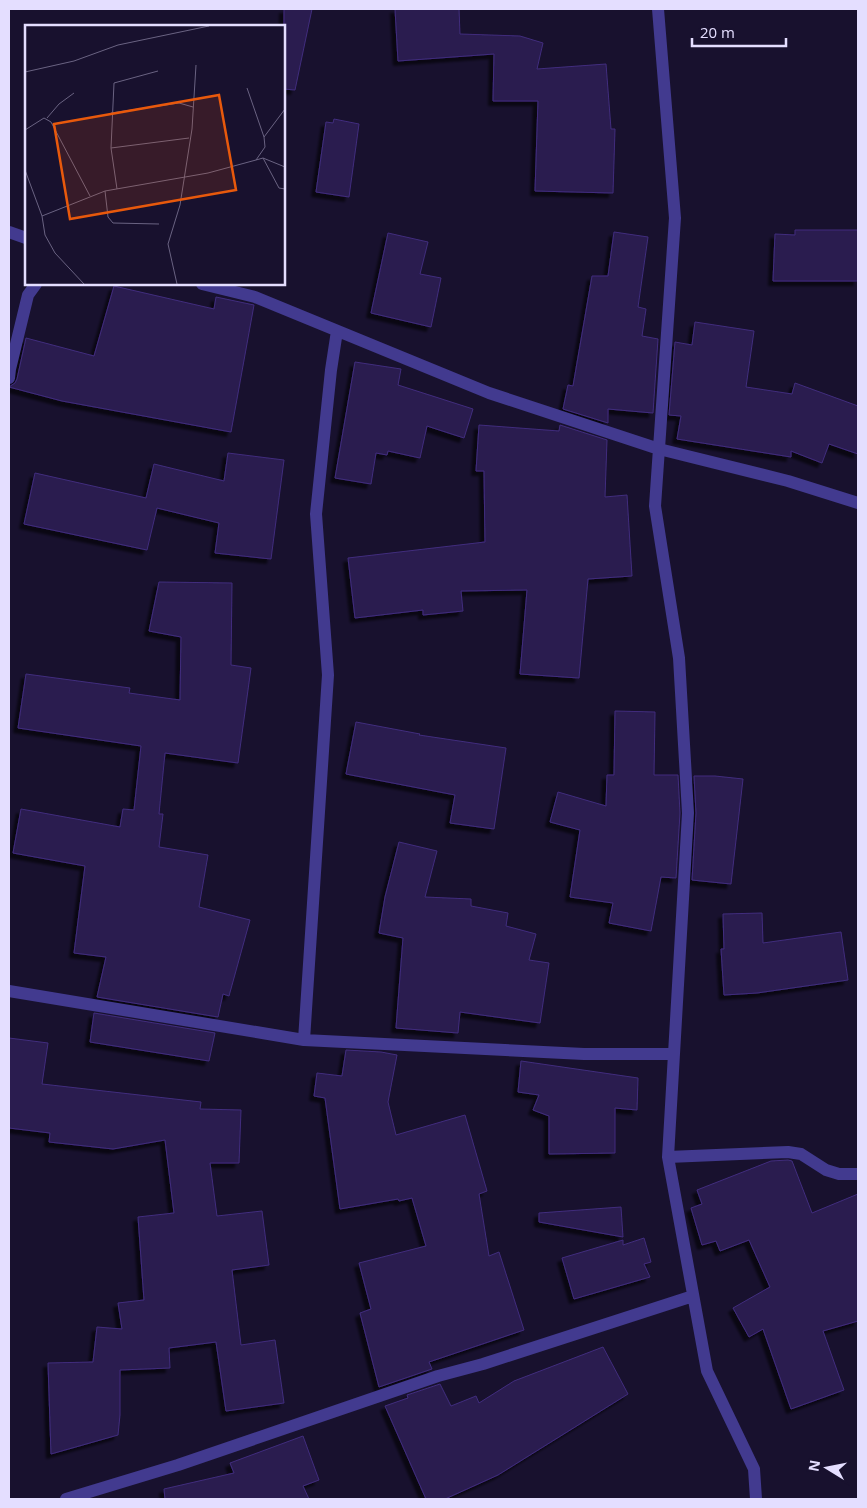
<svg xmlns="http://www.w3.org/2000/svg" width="867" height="1508" viewBox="0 0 867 1508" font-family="'Open Sans',sans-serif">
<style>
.building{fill:#291c50;stroke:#412d7d;filter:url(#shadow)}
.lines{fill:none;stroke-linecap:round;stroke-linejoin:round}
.minor{stroke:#423a8f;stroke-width:12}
.inset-road{fill:none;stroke:#6a6382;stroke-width:1}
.view{fill:#e8590c;fill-opacity:0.15;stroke:#e8590c;stroke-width:2.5}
.inset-edge{fill:none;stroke:#e4deff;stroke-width:2.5}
</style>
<defs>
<filter id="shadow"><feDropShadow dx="-4.5" dy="4.5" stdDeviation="1" flood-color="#0009"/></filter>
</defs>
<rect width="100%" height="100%" fill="#18112e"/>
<path class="building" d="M 284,9 L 312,9 L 295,90 L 284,89 Z
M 395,9 L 459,9 L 460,34 L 520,36 L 543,43 L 537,69 L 606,64 L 611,129 L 615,129 L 613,193 L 535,191 L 538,101 L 493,101 L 494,54 L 398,61 Z
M 334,119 L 359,124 L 349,197 L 316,192 L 326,122 L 333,123 Z
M 795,230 L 858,230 L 858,281 L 773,281 L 775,234 L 795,235 Z
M 614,232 L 648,237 L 638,307 L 646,309 L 642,336 L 658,339 L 653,413 L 608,409 L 608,423 L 563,409 L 568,385 L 573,386 L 592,276 L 608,276 Z
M 388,233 L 428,242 L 420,274 L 441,278 L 431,327 L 371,313 Z
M 114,286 L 214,309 L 216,297 L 254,305 L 231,432 L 62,401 L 9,387 L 15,383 L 17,379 L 26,338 L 94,356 Z
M 695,322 L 754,331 L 746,387 L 792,394 L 795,383 L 858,406 L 858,454 L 829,444 L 822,463 L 791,451 L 791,457 L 677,439 L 681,416 L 669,415 L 675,342 L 692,345 Z
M 355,362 L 401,369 L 398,385 L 473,409 L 464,438 L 427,426 L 420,458 L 388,451 L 387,455 L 376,453 L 371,484 L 335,478 Z
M 479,425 L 559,431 L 560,425 L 607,440 L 605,497 L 627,495 L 632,576 L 588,579 L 579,678 L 520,674 L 527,590 L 461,591 L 463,611 L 423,615 L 423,610 L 355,618 L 348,558 L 485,542 L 484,471 L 476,471 Z
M 228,453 L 284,460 L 271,559 L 215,553 L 219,523 L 157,508 L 147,550 L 24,524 L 35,473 L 146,498 L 154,464 L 224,481 Z
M 159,582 L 232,583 L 231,665 L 251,668 L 238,763 L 165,753 L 159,814 L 163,814 L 159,847 L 208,855 L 199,907 L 250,920 L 229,996 L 223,994 L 218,1017 L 97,997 L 106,957 L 74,953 L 85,866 L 13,853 L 21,809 L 120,827 L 123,809 L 134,810 L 141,746 L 18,728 L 26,674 L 130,688 L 129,693 L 180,700 L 181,637 L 149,631 Z
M 615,711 L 655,712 L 654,775 L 678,775 L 680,813 L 676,878 L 661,877 L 651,931 L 609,923 L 613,903 L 570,897 L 580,830 L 550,822 L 558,792 L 606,806 L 607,775 L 614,775 Z
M 356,722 L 420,734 L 419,735 L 506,748 L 494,829 L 450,823 L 455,795 L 346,774 Z
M 694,776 L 715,776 L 743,779 L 731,884 L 692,880 L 696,813 Z
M 399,842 L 437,851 L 425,897 L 471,899 L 471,906 L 508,913 L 506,926 L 536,934 L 529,960 L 549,963 L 540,1023 L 460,1012 L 458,1033 L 396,1028 L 403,938 L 379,933 L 385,897 Z
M 762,913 L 763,943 L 841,932 L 848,980 L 757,993 L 724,995 L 721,949 L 724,949 L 723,914 Z
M 94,1013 L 215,1033 L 209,1061 L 90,1042 Z
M 9,1038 L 48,1043 L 42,1084 L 201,1102 L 200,1109 L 241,1110 L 239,1163 L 210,1163 L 217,1216 L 262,1211 L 269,1265 L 232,1270 L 241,1345 L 275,1340 L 284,1403 L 226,1411 L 216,1342 L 169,1348 L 170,1368 L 120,1370 L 120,1415 L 118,1435 L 51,1454 L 48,1363 L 93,1362 L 97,1327 L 122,1329 L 118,1303 L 144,1300 L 138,1217 L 174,1213 L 165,1140 L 113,1149 L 49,1142 L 50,1133 L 9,1128 Z
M 346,1050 L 381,1052 L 397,1055 L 388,1102 L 396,1135 L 465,1115 L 487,1191 L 479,1194 L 489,1256 L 499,1252 L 524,1330 L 429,1362 L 432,1369 L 379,1387 L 360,1313 L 371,1309 L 359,1263 L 426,1246 L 412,1198 L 399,1201 L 398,1199 L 340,1209 L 325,1098 L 314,1096 L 317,1073 L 342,1076 Z
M 521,1061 L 638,1078 L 637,1110 L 615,1108 L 615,1153 L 549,1154 L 549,1116 L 533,1110 L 539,1095 L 518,1092 Z
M 788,1160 L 792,1161 L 812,1213 L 858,1194 L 858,1321 L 823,1331 L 844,1390 L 791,1409 L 763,1329 L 749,1337 L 733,1308 L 770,1287 L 749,1240 L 720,1251 L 716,1241 L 702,1245 L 691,1208 L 702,1204 L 697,1190 L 771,1161 Z
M 621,1207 L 623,1237 L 539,1222 L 539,1213 Z
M 644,1238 L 651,1262 L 644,1264 L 650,1277 L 574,1299 L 562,1258 L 623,1240 L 623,1245 Z
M 603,1347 L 628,1394 L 498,1475 L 445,1499 L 426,1499 L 385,1406 L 408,1398 L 407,1395 L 440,1384 L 451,1406 L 476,1396 L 479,1403 L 514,1381 Z
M 303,1436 L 319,1480 L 303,1486 L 309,1499 L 165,1499 L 164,1489 L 234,1473 L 230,1463 Z"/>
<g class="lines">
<path class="minor" d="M 658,9 L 675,218 L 655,506 L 679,658 L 688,813 L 668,1157 L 707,1371 L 754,1469 L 756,1499
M 9,232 L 26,238
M 202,284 L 255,297 L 489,393 L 659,449 L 788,481 L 858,503
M 9,378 L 10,369 L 28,295 L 36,284
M 9,991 L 304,1040 L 584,1054 L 674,1054
M 304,1040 L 328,675 L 316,514 L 331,370 L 337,331
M 668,1157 L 788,1152 L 801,1154 L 826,1170 L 839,1174 L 858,1174
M 66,1499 L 178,1465 L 438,1376 L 483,1364 L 693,1296"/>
</g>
<g transform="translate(25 25)">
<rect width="260" height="260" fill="#18112e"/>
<path class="inset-road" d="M 0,47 L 49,36 L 93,20 L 184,1M 86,88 L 154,78 L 168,82M 22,93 L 34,79 L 49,68M 0,105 L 19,93 L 26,97 L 65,171M 239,112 L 260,84M 86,123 L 164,113M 238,133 L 254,163 L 260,164M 231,135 L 238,133 L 260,142M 0,145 L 17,191 L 20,210 L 30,228 L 59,259M 92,164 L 86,123 L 89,58 L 133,46M 80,166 L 83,192 L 88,198 L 134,199M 17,191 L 80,166 L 183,148 L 231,135 L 240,122 L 239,112 L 222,63M 152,259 L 143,219 L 155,180 L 167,104 L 171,40"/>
<path class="view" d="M 194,70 L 211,165 L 45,194 L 29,99 Z"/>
<rect width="260" height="260" class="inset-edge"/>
</g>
<rect width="867" height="1508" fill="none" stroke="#e4deff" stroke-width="20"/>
<g transform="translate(827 1468) rotate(280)" stroke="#18112e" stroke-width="4" paint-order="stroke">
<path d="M0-4L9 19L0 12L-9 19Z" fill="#e4deff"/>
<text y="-8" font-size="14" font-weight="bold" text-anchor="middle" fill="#e4deff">N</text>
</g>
<path d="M692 38v8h94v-8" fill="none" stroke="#e4deff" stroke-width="2.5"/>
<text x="700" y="38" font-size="15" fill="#e4deff" stroke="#18112e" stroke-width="4" paint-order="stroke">20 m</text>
</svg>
